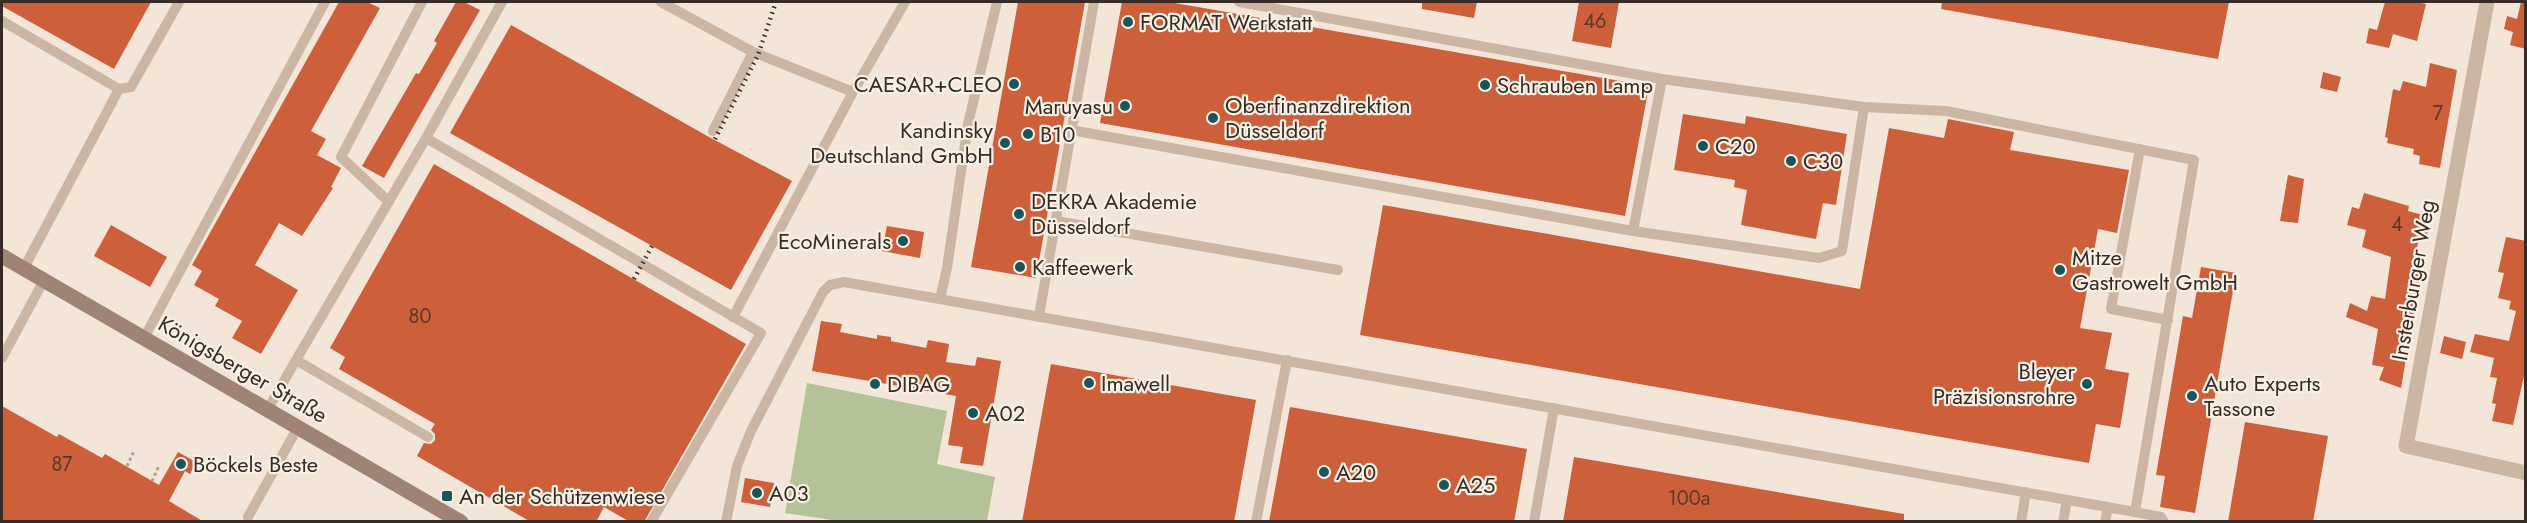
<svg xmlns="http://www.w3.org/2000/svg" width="2527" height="523" viewBox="0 0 2527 523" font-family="Jost,sans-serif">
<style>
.green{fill:#b4c297}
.building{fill:#cd5f3b}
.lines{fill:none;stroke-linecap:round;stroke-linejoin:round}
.path{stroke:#b79f8e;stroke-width:3;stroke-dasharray:3 3;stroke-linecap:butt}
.lane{stroke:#cbb6a3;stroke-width:10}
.street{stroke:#cbb6a3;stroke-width:15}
.secondary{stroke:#9f8475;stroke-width:15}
.rail{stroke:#362b26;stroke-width:4.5;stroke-dasharray:1.5 4.5;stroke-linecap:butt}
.poi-dot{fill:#19555a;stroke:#faf0e4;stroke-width:2}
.labels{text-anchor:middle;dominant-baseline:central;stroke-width:4.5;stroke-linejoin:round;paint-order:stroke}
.number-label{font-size:20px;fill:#5c382b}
.poi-label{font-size:22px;fill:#362b26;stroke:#faf0e4;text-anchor:start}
.street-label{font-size:22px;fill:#362b26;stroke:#faf0e4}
</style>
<rect width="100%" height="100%" fill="#f3e6d8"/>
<path class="green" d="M 807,383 L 947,411 L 937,464 L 995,477 L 987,521 L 839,521 L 785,513 Z"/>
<path class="building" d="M 2,2 L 151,2 L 114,69 L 2,6 Z
M 339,2 L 367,2 L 380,8 L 311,131 L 326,139 L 317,155 L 341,168 L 331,187 L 333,188 L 302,236 L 279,223 L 255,265 L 298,290 L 261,354 L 232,338 L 242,321 L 215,306 L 219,299 L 194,285 L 202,271 L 192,265 Z
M 456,2 L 464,2 L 480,10 L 384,178 L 362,166 L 416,73 L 419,74 L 437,43 L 434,41 Z
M 1018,2 L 1085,2 L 1036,278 L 971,267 Z
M 1122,2 L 1169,2 L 1649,86 L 1625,216 L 1100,123 Z
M 1422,2 L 1477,2 L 1474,18 L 1422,9 Z
M 1579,2 L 1619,2 L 1611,48 L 1572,41 Z
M 1942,2 L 2229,2 L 2218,59 L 1941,9 Z
M 2385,2 L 2417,2 L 2426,4 L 2417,41 L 2393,34 L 2389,48 L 2366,43 L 2369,28 L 2377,30 Z
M 2521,2 L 2526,3 L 2526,49 L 2510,45 L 2513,32 L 2504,29 L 2507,16 L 2517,19 Z
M 511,25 L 709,137 L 792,181 L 731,290 L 450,133 Z
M 2430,63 L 2457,70 L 2440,168 L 2419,164 L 2420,156 L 2413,154 L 2414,149 L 2387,143 L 2388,138 L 2385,137 L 2393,89 L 2400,91 L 2403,81 L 2426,87 Z
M 2323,72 L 2341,77 L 2337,92 L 2320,88 Z
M 1683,114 L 1745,124 L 1746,116 L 1847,134 L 1836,205 L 1823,203 L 1816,239 L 1741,225 L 1747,190 L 1734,187 L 1735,180 L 1674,170 Z
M 1948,119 L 2014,132 L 2010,150 L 2129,170 L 2117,233 L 2098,229 L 2080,328 L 2112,333 L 2105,369 L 2129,373 L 2120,428 L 2096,424 L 2089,463 L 1360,335 L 1383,205 L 1860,289 L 1889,128 L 1944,138 Z
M 434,164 L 746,344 L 644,522 L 630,522 L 604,507 L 596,522 L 531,522 L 417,456 L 424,443 L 431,444 L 435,440 L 435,434 L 431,430 L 435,424 L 339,369 L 345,357 L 330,348 Z
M 2288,175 L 2304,179 L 2298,223 L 2280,221 Z
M 2364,193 L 2409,206 L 2408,211 L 2430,217 L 2426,241 L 2419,239 L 2412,268 L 2421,269 L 2401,388 L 2379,380 L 2384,367 L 2372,365 L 2378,329 L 2346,317 L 2350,303 L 2367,311 L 2371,296 L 2385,299 L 2391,257 L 2362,247 L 2366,230 L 2347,225 L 2352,207 L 2359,209 Z
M 111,225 L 167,257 L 150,287 L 94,256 Z
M 887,226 L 924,232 L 920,258 L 882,251 Z
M 2506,237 L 2526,241 L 2526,367 L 2513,425 L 2492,421 L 2496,404 L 2492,403 L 2497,378 L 2490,377 L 2494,358 L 2470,352 L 2475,334 L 2509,341 L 2516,311 L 2509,309 L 2511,301 L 2498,298 L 2504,273 L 2498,272 Z
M 2201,267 L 2236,273 L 2195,513 L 2160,507 L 2165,476 L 2156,475 L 2183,316 L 2192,318 Z
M 821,321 L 842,324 L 840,332 L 877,339 L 877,335 L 891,337 L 891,341 L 926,348 L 928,340 L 949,344 L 946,362 L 975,366 L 977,357 L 1001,361 L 983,466 L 960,463 L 963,447 L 948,445 L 956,396 L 812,371 Z
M 2444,336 L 2466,342 L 2462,359 L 2440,353 Z
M 1051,364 L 1256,400 L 1234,522 L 1022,522 Z
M 2,406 L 57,437 L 59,434 L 102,458 L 105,454 L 159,485 L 178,452 L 196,462 L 190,474 L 185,471 L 169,501 L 204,522 L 2,522 Z
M 1290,407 L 1527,449 L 1514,522 L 1269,522 Z
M 2245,422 L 2328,436 L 2313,522 L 2228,522 Z
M 1574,457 L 1904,514 L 1904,522 L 1563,522 Z
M 745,478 L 774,483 L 770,507 L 741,502 Z"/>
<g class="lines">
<path class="path" d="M 127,466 L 134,451
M 152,481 L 159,466"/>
<path class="lane" d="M 661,2 L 753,52 L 853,92
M 1239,2 L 1662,79 L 1864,107 L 1946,111 L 2194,160 L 2135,512
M 2,21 L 119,89
M 1071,130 L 1633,231 L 1819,258 L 1842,251 L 1864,107
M 713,131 L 753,52
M 426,138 L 502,2
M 2140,149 L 2111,309 L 2168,320
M 389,202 L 341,157 L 422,2
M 1056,221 L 1338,270
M 1633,231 L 1662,79
M 24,268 L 119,89 L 131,87 L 179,2
M 940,299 L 947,268 L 968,124 L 997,2
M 1039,316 L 1094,2
M 733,317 L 853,92 L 905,2
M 144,338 L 325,2
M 2,358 L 44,280
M 296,360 L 426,138 L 761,333 L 651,522
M 268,409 L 296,360 L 428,437
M 248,517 L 298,427
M 726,522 L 737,466 L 751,431 L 823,292 L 830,285 L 844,282 L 2135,512 L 2161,517 L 2164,522
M 1256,522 L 1287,360
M 1534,522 L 1554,408
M 2021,522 L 2026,492
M 2063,522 L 2067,500
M 2105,522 L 2108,507"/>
<path class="street" d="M 2487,2 L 2406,446 L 2526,473"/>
<path class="secondary" d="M 2,256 L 461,522"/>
<path class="rail" d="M 715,139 L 758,55 L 776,2
M 634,279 L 652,246"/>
</g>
<g class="poi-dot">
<circle cx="1128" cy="22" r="6"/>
<circle cx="1014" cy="84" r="6"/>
<circle cx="1485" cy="85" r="6"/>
<circle cx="1125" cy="106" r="6"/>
<circle cx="1213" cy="118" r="6"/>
<circle cx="1028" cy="134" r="6"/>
<circle cx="1005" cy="143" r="6"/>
<circle cx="1703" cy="146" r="6"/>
<circle cx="1791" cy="161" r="6"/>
<circle cx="1019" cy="214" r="6"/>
<circle cx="903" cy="241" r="6"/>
<circle cx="1020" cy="267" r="6"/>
<circle cx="2060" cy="270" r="6"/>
<circle cx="1089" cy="383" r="6"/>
<circle cx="875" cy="384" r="6"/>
<circle cx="2087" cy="384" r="6"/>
<circle cx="2192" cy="396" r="6"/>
<circle cx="973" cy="413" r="6"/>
<circle cx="181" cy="464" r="6"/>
<circle cx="1324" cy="472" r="6"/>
<circle cx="1444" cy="485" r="6"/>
<circle cx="757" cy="493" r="6"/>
<rect x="441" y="490" width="12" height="12" rx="3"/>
</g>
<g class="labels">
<g class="number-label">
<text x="1595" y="21">46</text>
<text x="2438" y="113">7</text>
<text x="2397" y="224">4</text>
<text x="420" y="316">80</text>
<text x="62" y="464">87</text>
<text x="1689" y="498">100a</text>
</g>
<g class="poi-label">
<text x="1140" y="22">FORMAT Werkstatt</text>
<text x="1002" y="84" text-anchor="end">CAESAR+CLEO</text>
<text x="1497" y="85">Schrauben Lamp</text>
<text x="1225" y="105">Oberfinanzdirektion<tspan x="1225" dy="25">Düsseldorf</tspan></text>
<text x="1113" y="106" text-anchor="end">Maruyasu</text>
<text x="993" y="130" text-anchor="end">Kandinsky<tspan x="993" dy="25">Deutschland GmbH</tspan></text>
<text x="1040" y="134">B10</text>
<text x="1715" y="146">C20</text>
<text x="1803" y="161">C30</text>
<text x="1031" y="201">DEKRA Akademie<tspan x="1031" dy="25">Düsseldorf</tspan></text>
<text x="891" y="241" text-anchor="end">EcoMinerals</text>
<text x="2072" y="257">Mitze<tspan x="2072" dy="25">Gastrowelt GmbH</tspan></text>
<text x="1032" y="267">Kaffeewerk</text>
<text x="2075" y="371" text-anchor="end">Bleyer<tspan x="2075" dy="25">Präzisionsrohre</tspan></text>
<text x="1101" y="383">Imawell</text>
<text x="2204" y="383">Auto Experts<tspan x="2204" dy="25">Tassone</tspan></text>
<text x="887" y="384">DIBAG</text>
<text x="985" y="413">A02</text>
<text x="193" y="464">Böckels Beste</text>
<text x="1336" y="472">A20</text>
<text x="1456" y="485">A25</text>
<text x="769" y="493">A03</text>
<text x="459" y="496">An der Schützenwiese</text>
</g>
<g class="street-label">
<text transform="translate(2413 280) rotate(-80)">Insterburger Weg</text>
<text transform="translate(243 369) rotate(30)">Königsberger Straße</text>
</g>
</g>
<rect width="2527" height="523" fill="none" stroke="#362b26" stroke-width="6"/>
</svg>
